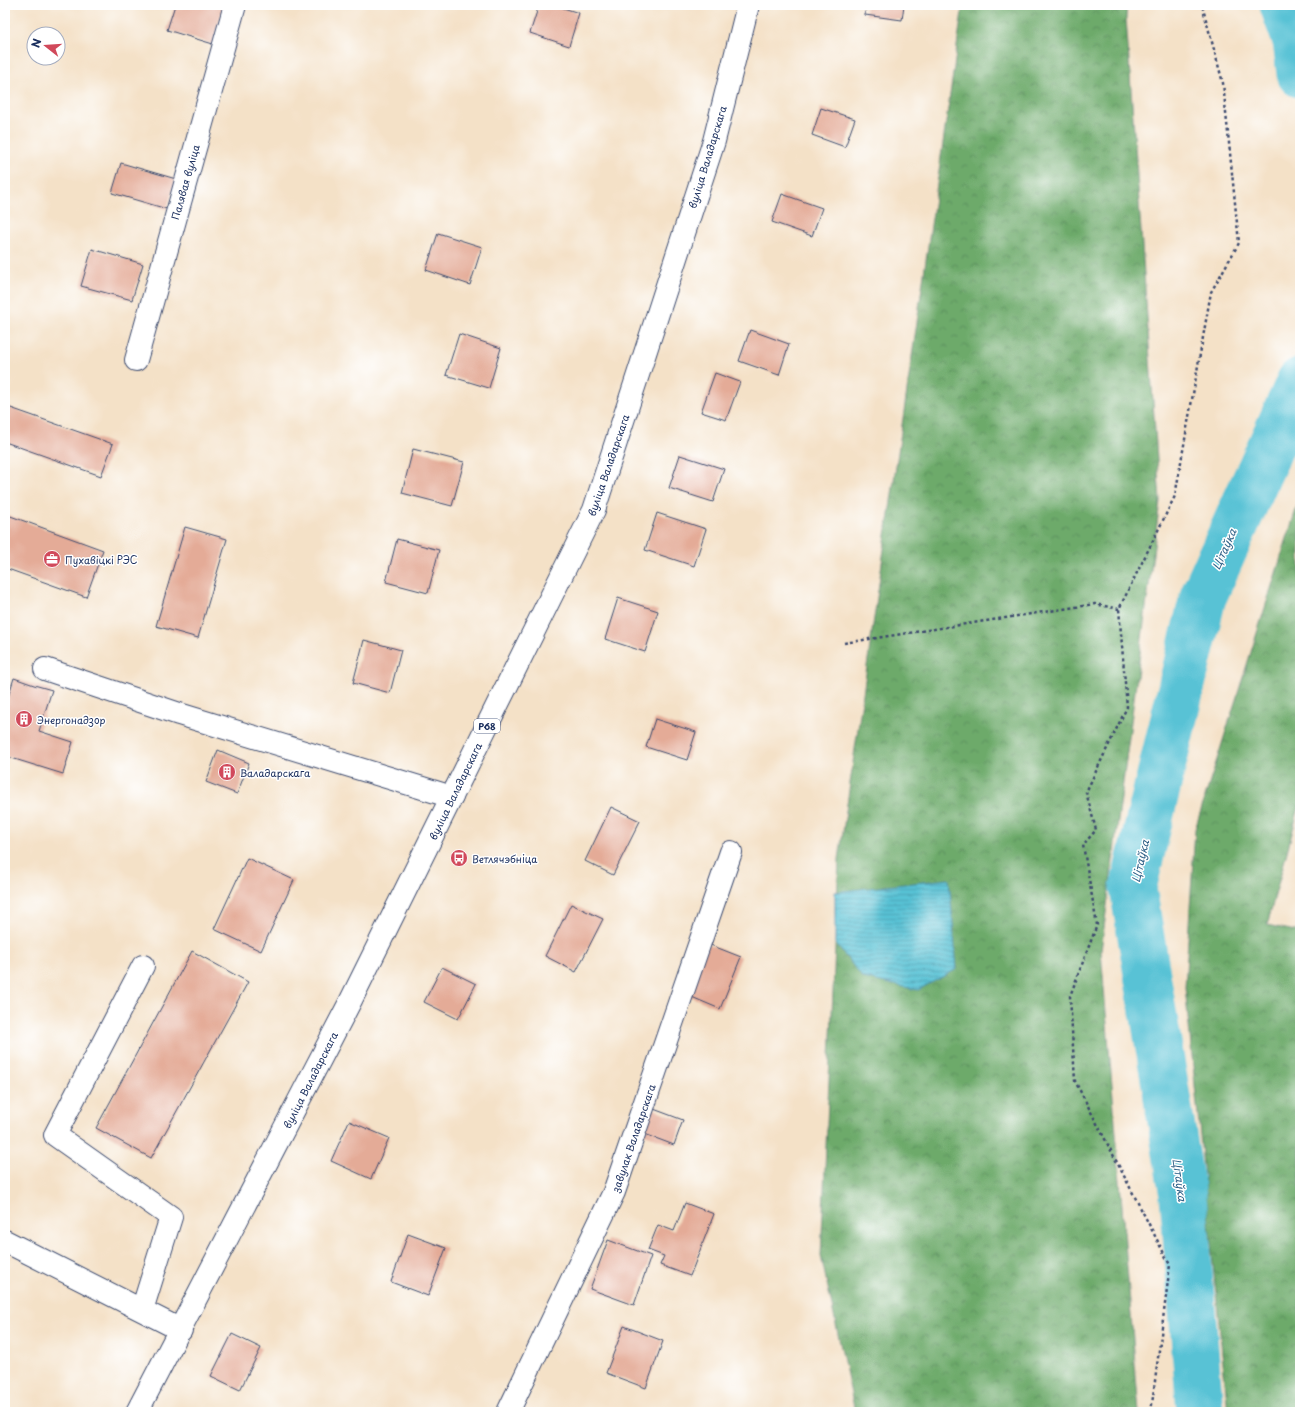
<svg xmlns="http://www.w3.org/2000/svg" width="1305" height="1417" viewBox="0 0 1305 1417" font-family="'Playpen Sans',sans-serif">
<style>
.forest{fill:url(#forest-crowns);stroke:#446c64}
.water{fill:url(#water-rules);stroke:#3a789a}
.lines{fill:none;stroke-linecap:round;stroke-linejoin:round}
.river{stroke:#58c2d5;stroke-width:47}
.building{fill:#e4ab97}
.minor-casing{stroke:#3c4a6e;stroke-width:24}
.major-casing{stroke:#3c4a6e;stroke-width:24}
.path{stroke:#3c4a6e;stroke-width:2.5;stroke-dasharray:3 3;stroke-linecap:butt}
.minor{stroke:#fff;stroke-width:22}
.major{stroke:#fff;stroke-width:22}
.labels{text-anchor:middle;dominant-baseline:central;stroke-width:3;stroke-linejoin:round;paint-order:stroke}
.shield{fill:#fff;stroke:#5f6d8e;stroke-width:1}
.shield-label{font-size:9px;font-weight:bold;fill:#1b2f5e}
.street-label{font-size:10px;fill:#1b2f5e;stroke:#fff}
.poi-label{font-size:10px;fill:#1b2f5e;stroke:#fff;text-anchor:start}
.water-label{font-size:11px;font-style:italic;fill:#306288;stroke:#fff}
</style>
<defs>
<pattern id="forest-crowns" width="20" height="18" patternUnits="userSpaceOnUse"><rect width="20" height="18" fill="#6daa6b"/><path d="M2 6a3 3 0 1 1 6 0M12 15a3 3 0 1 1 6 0" fill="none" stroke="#598b5b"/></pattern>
<pattern id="water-rules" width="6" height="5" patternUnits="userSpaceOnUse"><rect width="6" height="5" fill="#58c2d5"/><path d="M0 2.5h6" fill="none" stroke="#489eb0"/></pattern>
</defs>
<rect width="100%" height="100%" fill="#fff"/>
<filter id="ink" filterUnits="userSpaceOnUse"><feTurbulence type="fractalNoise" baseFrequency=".025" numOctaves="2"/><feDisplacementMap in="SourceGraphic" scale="8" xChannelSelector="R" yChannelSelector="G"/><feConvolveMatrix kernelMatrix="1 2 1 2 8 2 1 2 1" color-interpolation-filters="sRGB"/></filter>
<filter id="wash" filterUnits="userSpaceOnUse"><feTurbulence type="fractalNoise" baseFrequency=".012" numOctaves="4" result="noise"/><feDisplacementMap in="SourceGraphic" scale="16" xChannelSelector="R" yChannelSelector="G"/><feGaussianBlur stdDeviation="0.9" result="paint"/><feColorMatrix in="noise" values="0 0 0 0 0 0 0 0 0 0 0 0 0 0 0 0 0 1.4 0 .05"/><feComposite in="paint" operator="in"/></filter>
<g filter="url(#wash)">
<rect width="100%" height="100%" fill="#f4e1c7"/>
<path class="forest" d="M 963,5 L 1127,5 L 1126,18 L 1160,501 L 1101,951 L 1139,1412 L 855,1412 L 821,1256 L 839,859 Z
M 1300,497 L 1300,804 L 1267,925 L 1300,932 L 1300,1412 L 1228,1412 L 1185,987 L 1195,829 Z"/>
<path class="water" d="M 949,879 L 957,969 L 918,990 L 863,978 L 835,943 L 835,892 Z"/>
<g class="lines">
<path class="river" d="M 1283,5 L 1296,41 L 1300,74
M 1200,1412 L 1183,1196 L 1133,888 L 1203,597 L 1300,381"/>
</g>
<g id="blocks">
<path class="building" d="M 175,5 L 224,5 L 213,44 L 167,30 Z
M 539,5 L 554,5 L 579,13 L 569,46 L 530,33 Z
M 866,5 L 904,5 L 902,20 L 865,15 Z
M 821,108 L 855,119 L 845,147 L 812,135 Z
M 121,163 L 176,179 L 167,209 L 112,193 Z
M 782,194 L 822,208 L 812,236 L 772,222 Z
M 438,233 L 482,247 L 470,285 L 426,270 Z
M 92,249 L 143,264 L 132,300 L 81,286 Z
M 750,330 L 789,344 L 779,375 L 739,361 Z
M 459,334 L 501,348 L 489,388 L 446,375 Z
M 715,373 L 740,382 L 726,420 L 701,412 Z
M 5,406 L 113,444 L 101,476 L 5,442 Z
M 413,449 L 464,462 L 452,506 L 402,493 Z
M 680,455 L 724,469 L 713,502 L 669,488 Z
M 657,513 L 706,529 L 694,566 L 645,550 Z
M 5,514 L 103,550 L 86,597 L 5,568 Z
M 185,527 L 227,539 L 198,638 L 156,626 Z
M 397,539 L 439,550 L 428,593 L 386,582 Z
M 618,598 L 658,611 L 645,652 L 605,639 Z
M 364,640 L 401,650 L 390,693 L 353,683 Z
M 14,678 L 34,685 L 52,690 L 39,731 L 73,742 L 63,774 L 5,756 L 5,707 Z
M 655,719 L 696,732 L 687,760 L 646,747 Z
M 218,750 L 249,763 L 237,794 L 206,782 Z
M 611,807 L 640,821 L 613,875 L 585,861 Z
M 247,858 L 294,880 L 261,951 L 214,929 Z
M 571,904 L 603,919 L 576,972 L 545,956 Z
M 708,944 L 741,957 L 720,1009 L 687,995 Z
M 192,951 L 248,982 L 151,1158 L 96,1128 Z
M 442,967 L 476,984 L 458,1019 L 424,1002 Z
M 651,1108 L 683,1120 L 674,1145 L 642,1133 Z
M 349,1121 L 389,1138 L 371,1179 L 331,1161 Z
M 685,1203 L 714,1214 L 690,1276 L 660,1265 L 664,1256 L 648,1250 L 658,1225 L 674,1231 Z
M 408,1234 L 446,1248 L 428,1296 L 391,1282 Z
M 608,1240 L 651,1256 L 634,1305 L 590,1289 Z
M 624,1326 L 663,1341 L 646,1388 L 606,1373 Z
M 232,1334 L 261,1348 L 240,1390 L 211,1376 Z"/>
</g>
</g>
<g filter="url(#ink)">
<use href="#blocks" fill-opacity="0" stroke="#3c4a6e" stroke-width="1"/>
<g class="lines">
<g class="minor-casing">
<path id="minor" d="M 136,360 L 235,5
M 45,669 L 179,714 L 452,797
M 5,1241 L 181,1330
M 142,1310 L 171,1217 L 55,1135 L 143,966
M 508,1412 L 614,1192 L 731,852"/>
</g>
<g class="major-casing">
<path id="major" d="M 137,1412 L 350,1002 L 594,510 L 714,141 L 748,5"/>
</g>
<path class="path" d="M 844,643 L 1095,604 L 1119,609
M 1151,1412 L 1170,1265 L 1075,1081 L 1070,996 L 1097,925 L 1083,845 L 1096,830 L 1086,792 L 1127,707 L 1119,609 L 1175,496 L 1211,292 L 1239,243 L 1223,83 L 1202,5"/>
<use href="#minor" class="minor"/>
<use href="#major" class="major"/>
</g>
</g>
<defs>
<g id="office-disc" transform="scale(0.9)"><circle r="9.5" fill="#d1495b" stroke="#fff"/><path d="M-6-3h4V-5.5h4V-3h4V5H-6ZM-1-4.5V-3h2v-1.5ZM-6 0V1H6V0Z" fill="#fff"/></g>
<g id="building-disc" transform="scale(0.9)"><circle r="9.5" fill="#d1495b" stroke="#fff"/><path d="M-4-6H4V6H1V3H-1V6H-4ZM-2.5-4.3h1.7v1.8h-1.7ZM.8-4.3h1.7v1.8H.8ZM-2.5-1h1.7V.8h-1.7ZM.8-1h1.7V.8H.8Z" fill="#fff"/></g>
<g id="bus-disc" transform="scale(0.9)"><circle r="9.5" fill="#d1495b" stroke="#fff"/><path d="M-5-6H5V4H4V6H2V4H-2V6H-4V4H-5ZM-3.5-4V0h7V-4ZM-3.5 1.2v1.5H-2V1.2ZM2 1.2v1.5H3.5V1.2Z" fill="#fff"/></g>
</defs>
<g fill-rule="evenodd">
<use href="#office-disc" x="52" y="559"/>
<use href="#building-disc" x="24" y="719"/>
<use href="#building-disc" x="227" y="772"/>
<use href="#bus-disc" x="459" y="858"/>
</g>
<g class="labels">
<rect class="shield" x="474" y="719" width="26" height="14" rx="3"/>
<g class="shield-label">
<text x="487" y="726">Р68</text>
</g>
<g class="street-label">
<text transform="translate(707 157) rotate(-73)">вуліца Валадарскага</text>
<text transform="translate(185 182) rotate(-74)">Палявая вуліца</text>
<text transform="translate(608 465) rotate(-71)">вуліца Валадарскага</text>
<text transform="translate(455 791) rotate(-64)">вуліца Валадарскага</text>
<text transform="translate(310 1080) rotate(-63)">вуліца Валадарскага</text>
<text transform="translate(633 1138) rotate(-71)">завулак Валадарскага</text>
</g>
<g class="poi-label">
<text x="65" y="559">Пухавіцкі РЭС</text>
<text x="37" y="719">Энергонадзор</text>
<text x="240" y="772">Валадарскага</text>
<text x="472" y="858">Ветлячэбніца</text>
</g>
<g class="water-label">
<text transform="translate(1224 549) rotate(-66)">Цітаўка</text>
<text transform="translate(1140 861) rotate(-77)">Цітаўка</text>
<text transform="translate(1180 1180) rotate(82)">Цітаўка</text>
</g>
</g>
<rect width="1305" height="1417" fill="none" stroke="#fff" stroke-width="20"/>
<g transform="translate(46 46) rotate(287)"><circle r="19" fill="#ffffff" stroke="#a4acbf"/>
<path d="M0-3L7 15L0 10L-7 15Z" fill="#d1495b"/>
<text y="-6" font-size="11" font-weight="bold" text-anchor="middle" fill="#1b2f5e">N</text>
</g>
</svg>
